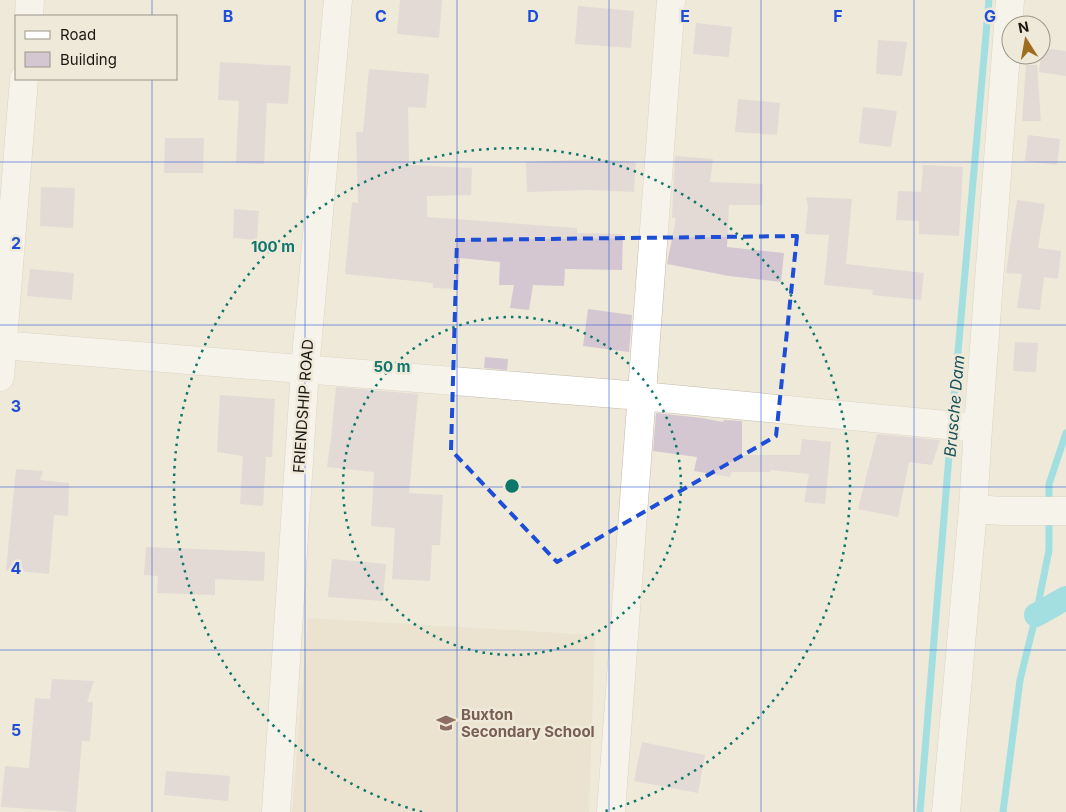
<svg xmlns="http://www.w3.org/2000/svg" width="1066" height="812" viewBox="0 0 1066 812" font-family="Inter,sans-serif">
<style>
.built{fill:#e6dcc6}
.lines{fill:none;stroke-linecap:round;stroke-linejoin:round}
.stream{stroke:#47d3ea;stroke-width:7}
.canal{stroke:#47d3ea;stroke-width:24}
.building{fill:#d5c7d2}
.minor-casing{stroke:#c2bcad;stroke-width:29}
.minor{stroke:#fff;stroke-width:28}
.marked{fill:none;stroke:#1d4ed8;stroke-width:4;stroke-dasharray:10 6;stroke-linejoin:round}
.grid{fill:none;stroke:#1d4ed8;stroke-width:1;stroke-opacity:0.55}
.ring{fill:none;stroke:#0f766e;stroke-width:2.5;stroke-dasharray:2.5 5}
.labels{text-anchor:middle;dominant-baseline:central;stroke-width:5;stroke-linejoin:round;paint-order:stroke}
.street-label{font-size:15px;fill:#1a1712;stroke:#efe9d9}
.education-label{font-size:15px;font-weight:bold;fill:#785e54;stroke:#efe9d9;text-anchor:start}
.water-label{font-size:16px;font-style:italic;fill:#15505a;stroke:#efe9d9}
.grid-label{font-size:16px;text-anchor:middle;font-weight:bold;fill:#1d4ed8;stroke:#efe9d9;stroke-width:5;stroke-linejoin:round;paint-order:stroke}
.centre{fill:#0f766e;stroke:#efe9d9;stroke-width:2.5}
.ring-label{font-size:15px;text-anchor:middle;font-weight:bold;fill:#0f766e;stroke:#efe9d9;stroke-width:5;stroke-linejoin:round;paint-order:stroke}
</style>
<rect width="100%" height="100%" fill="#efe9d9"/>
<path class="built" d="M 308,618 L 595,635 L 589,812 L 292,812 Z"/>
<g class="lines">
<path class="stream" d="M 952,420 L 989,0
M 1049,506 L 1049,484 L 1066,433
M 920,812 L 951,431
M 1003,812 L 1020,680 L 1036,615 L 1049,550 L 1049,517"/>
<path class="canal" d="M 1036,615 L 1066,598"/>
</g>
<path class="building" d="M 400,0 L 442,0 L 439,38 L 397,34 Z
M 578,6 L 634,11 L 631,48 L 575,44 Z
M 696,23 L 732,27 L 729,57 L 693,54 Z
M 878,40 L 907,42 L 902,76 L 876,74 Z
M 1042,48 L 1066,51 L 1066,76 L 1039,72 Z
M 220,62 L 291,66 L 288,104 L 267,103 L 264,164 L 236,163 L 239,101 L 218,100 Z
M 1026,65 L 1037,65 L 1041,121 L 1022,121 Z
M 369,69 L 429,74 L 426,108 L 408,107 L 409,165 L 472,168 L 471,195 L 427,196 L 427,217 L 577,228 L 577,233 L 623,234 L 622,270 L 565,269 L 564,286 L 533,285 L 529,310 L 510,308 L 514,285 L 499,285 L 500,262 L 460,258 L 458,289 L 433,288 L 433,283 L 345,274 L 352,202 L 358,203 L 356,132 L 363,132 Z
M 738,99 L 780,103 L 777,135 L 735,132 Z
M 863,107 L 897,111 L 891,147 L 859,143 Z
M 1028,135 L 1060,139 L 1057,165 L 1025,161 Z
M 165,138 L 204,138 L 203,173 L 164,173 Z
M 675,156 L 713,159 L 710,182 L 763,184 L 762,205 L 729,205 L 727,247 L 784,253 L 781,282 L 729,276 L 667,264 L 676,218 L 672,217 Z
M 596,159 L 636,162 L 634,192 L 589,190 L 527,192 L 526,162 Z
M 923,165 L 963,167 L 959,236 L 919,234 L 919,221 L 896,220 L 898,191 L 921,192 Z
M 41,187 L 75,188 L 73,228 L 40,226 Z
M 806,197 L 852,199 L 846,264 L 924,273 L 921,300 L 872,295 L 873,290 L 824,285 L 829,235 L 805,234 L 808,206 Z
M 1017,200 L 1045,204 L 1038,248 L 1061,251 L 1058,279 L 1044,277 L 1040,310 L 1017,308 L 1022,274 L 1006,273 Z
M 234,209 L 259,211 L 257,240 L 233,238 Z
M 30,269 L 74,273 L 72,300 L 27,296 Z
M 588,309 L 632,315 L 629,352 L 583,346 Z
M 1015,342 L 1038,343 L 1036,372 L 1013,371 Z
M 485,357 L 508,359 L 507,370 L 484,368 Z
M 336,387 L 418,394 L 409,493 L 443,495 L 440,545 L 432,545 L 430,581 L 392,579 L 395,528 L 371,526 L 374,472 L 327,467 L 331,439 Z
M 220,395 L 275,399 L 272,457 L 266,457 L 263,506 L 240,504 L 243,456 L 217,452 Z
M 656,413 L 702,418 L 723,422 L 724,420 L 742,421 L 742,455 L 800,455 L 802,439 L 831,442 L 825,504 L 804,502 L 809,474 L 770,470 L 770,472 L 731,472 L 730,477 L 694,471 L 697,457 L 653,451 Z
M 877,434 L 940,440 L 932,465 L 909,462 L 898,517 L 858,509 Z
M 16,469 L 43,471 L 40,480 L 69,483 L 68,516 L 54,515 L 49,574 L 6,570 Z
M 146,547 L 265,552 L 264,581 L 215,579 L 215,595 L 157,593 L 158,576 L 144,575 Z
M 332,559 L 386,564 L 383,601 L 328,597 Z
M 52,679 L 94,681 L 87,702 L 93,702 L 90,741 L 82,741 L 76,812 L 1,807 L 5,766 L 29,768 L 35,698 L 50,699 Z
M 642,742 L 705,755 L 698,793 L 634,781 Z
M 166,771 L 230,776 L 228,801 L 164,795 Z"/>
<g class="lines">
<g class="minor-casing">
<path id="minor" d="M 29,16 L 30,0
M 0,345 L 641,396 L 978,428
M 0,377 L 24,79
M 973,509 L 1003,511 L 1066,511
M 276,812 L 305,369 L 338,0
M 611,812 L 671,0
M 946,812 L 973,509 L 978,428 L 1010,0"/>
</g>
<use href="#minor" class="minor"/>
</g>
<path d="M0 0H1066V812H0ZM 797,236 L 776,436 L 557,562 L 451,450 L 457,240 Z" fill="#efe9d9" fill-opacity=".55" fill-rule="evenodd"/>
<path class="marked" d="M 797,236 L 776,436 L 557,562 L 451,450 L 457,240 Z"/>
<path class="grid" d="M 152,0 L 152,16M 305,0 L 305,812M 457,0 L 457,812M 609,0 L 609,812M 761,0 L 761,812M 914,0 L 914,812M 152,79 L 152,812M 0,162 L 1066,162M 0,325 L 1066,325M 0,487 L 1066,487M 0,650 L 1066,650"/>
<g class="ring">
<circle cx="512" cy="486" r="169"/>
<path d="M422 812A338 338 0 1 1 602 812"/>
</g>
<defs>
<g id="school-bare" transform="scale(1.5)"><path d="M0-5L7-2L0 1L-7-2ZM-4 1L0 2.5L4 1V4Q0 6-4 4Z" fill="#8d6e63" stroke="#efe9d9" stroke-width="2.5" paint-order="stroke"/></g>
</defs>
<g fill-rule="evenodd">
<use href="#school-bare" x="446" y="723"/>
</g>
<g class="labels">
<g class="street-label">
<text transform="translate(303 406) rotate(-86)">FRIENDSHIP ROAD</text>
</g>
<g class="education-label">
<text x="461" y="714">Buxton<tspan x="461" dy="17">Secondary School</tspan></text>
</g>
<g class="water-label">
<text transform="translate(954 406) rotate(-85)">Brusche Dam</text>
</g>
</g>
<g class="grid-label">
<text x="228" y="22">B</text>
<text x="381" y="22">C</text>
<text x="533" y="22">D</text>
<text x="685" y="22">E</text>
<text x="838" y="22">F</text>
<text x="990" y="22">G</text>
<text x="16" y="249">2</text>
<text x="16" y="412">3</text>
<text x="16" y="574">4</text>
<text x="16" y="736">5</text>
</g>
<circle cx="512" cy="486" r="8" class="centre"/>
<g class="ring-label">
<text x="273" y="252">100 m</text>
<text x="392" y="372">50 m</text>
</g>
<rect x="15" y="15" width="162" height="65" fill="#efe9d9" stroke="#9a9589"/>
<rect x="25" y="31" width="25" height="8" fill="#ffffff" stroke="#9a9589"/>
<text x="60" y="40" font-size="15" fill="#1a1712">Road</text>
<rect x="25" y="52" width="25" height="15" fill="#d5c7d2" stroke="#9a9589"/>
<text x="60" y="65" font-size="15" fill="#1a1712">Building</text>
<g transform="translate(1026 40) rotate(349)"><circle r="24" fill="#efe9d9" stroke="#9a9589"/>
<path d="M0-4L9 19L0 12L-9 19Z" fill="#9e6c21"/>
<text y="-8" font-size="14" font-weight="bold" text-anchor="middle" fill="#1a1712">N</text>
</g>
</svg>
